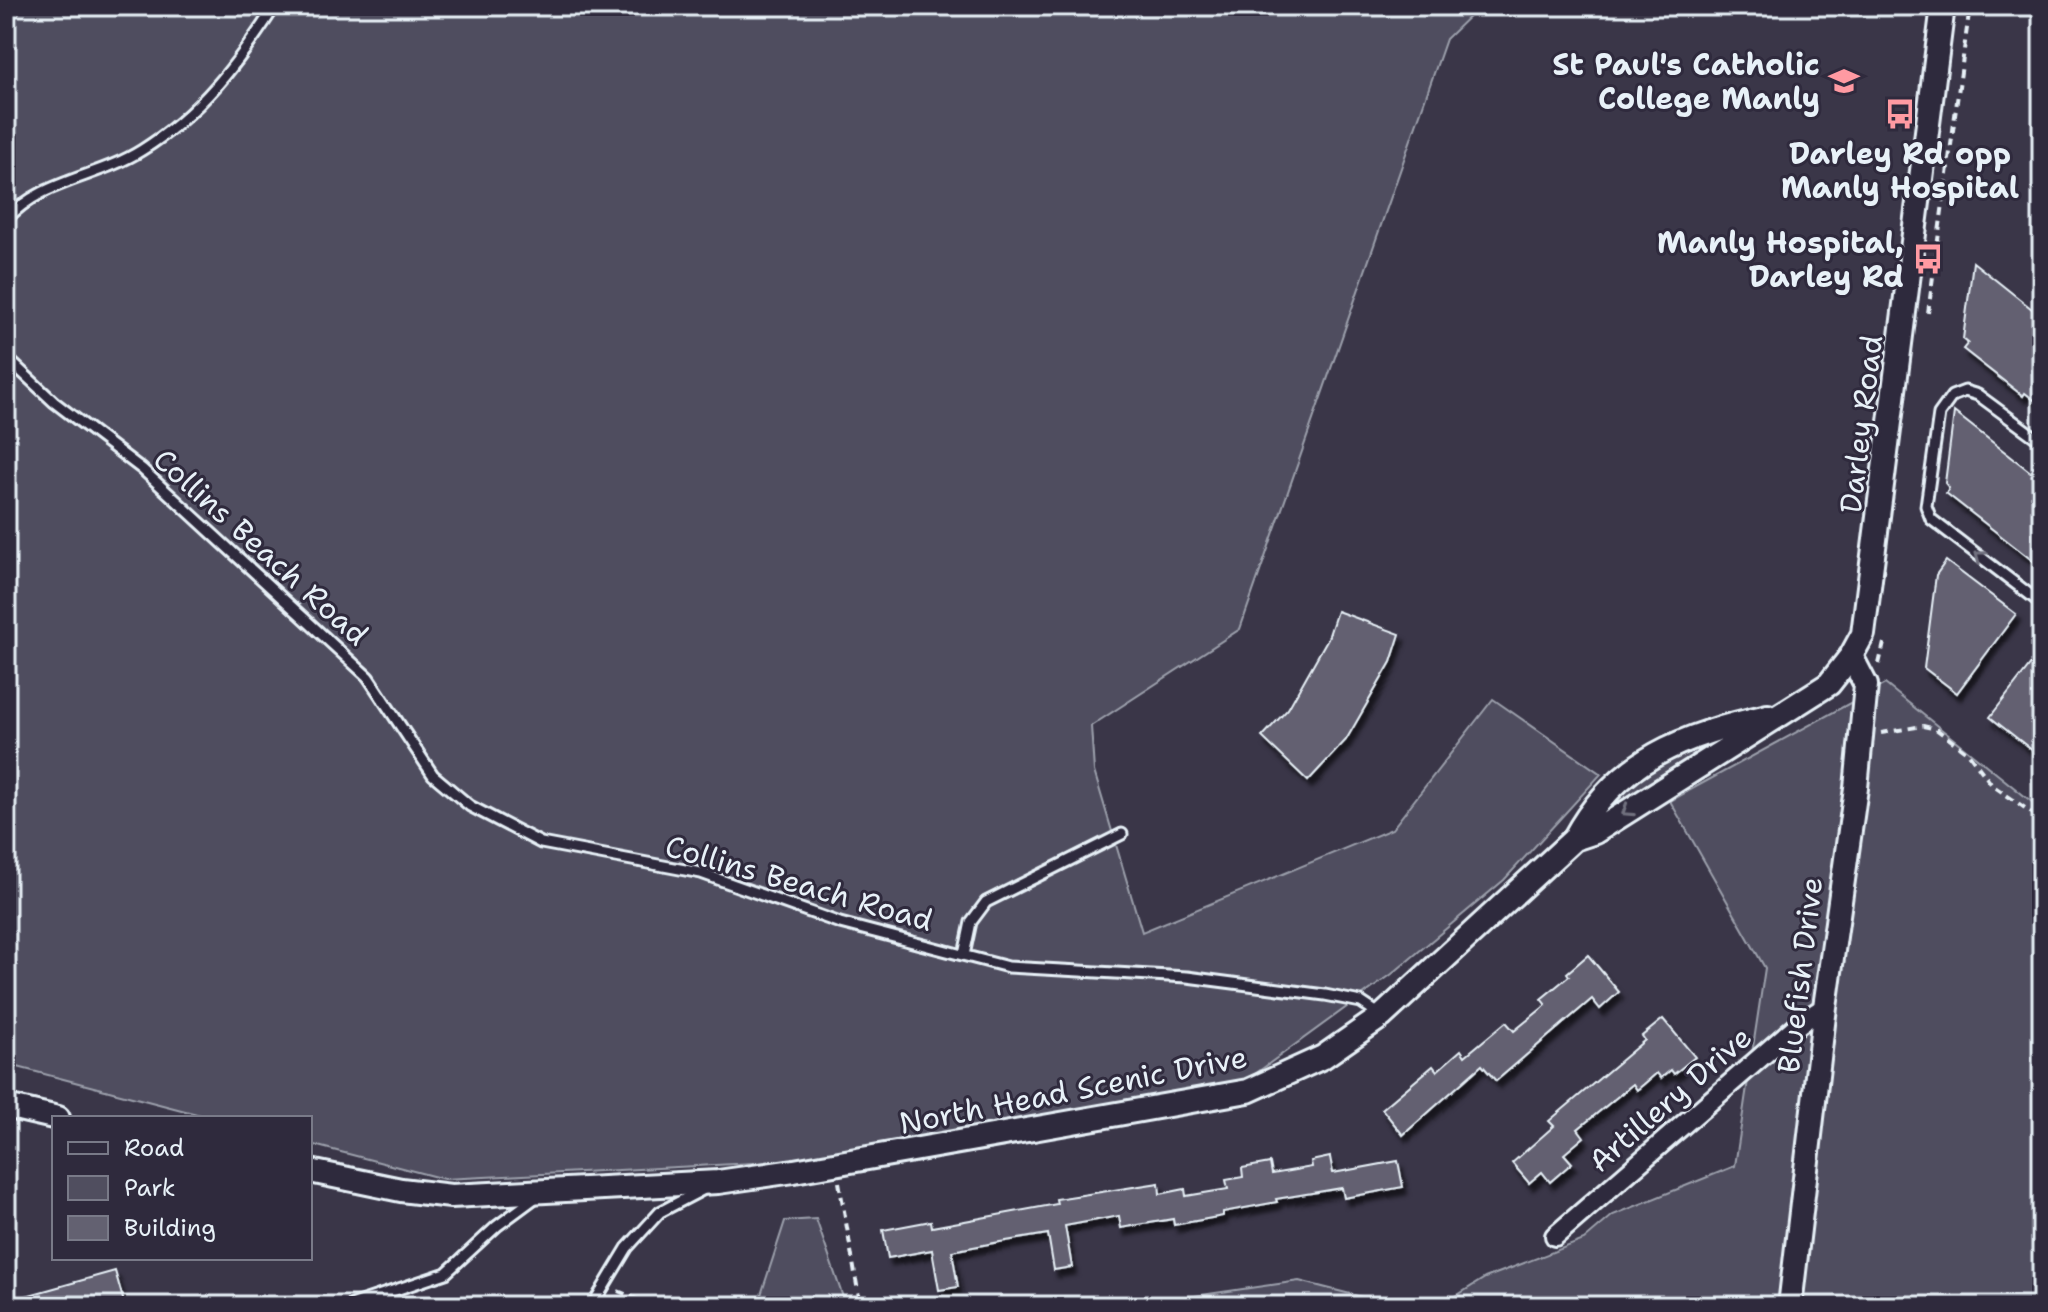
<svg xmlns="http://www.w3.org/2000/svg" width="2048" height="1312" viewBox="0 0 2048 1312" font-family="'Shantell Sans',sans-serif">
<style>
.green{fill:#504e5f;stroke:#9ca0ac;stroke-width:2}
.building{fill:#636171;stroke:#e8f1f8;stroke-width:2;filter:url(#shadow)}
.lines{fill:none;stroke-linecap:round;stroke-linejoin:round}
.service-casing{stroke:#e8f1f8;stroke-width:15}
.minor-casing{stroke:#e8f1f8;stroke-width:24}
.tertiary-casing{stroke:#e8f1f8;stroke-width:28}
.path{stroke:#e8f1f8;stroke-width:4;stroke-dasharray:8 6;stroke-linecap:butt}
.service{stroke:#2f2a3d;stroke-width:9}
.minor{stroke:#2f2a3d;stroke-width:18}
.tertiary{stroke:#2f2a3d;stroke-width:22}
.oneway{stroke:#70707e}
.labels{text-anchor:middle;dominant-baseline:central;stroke-width:6;stroke-linejoin:round;paint-order:stroke}
.poi-label{font-size:30px;font-weight:bold;fill:#e8f1f8;stroke:#2f2a3d;text-anchor:end}
.street-label{font-size:30px;fill:#e8f1f8;stroke:#2f2a3d}
</style>
<defs>
<filter id="shadow"><feDropShadow dx="4" dy="7" stdDeviation="2" flood-color="#0009"/></filter>
</defs>
<rect width="100%" height="100%" fill="#3a3648"/>
<filter id="ink" filterUnits="userSpaceOnUse"><feTurbulence type="fractalNoise" baseFrequency=".0125" numOctaves="2"/><feDisplacementMap in="SourceGraphic" scale="16" xChannelSelector="R" yChannelSelector="G"/><feConvolveMatrix kernelMatrix="1 2 1 2 8 2 1 2 1" color-interpolation-filters="sRGB"/></filter>
<g filter="url(#ink)">
<path class="green" d="M 6,6 L 1480,6 L 1446,39 L 1240,629 L 1091,726 L 1094,771 L 1142,932 L 1392,829 L 1493,699 L 1601,774 L 1504,880 L 1392,974 L 1244,1082 L 794,1161 L 444,1179 L 310,1144 L 310,1118 L 212,1118 L 6,1064 Z
M 1885,684 L 2042,810 L 2042,1306 L 1440,1306 L 1485,1278 L 1584,1240 L 1613,1215 L 1735,1166 L 1765,968 L 1670,801 Z
M 1719,740 L 1652,788 L 1614,804 L 1612,802 L 1655,761 Z
M 816,1219 L 846,1306 L 760,1306 L 759,1301 L 785,1221 Z
M 1299,1281 L 1366,1298 L 1373,1306 L 1125,1306 Z"/>
<path class="building" d="M 1973,262 L 2042,317 L 2042,406 L 2025,393 L 2023,396 L 1963,349 L 1968,343 L 1963,339 Z
M 1954,412 L 2042,481 L 2042,568 L 1946,493 L 1949,488 L 1945,483 Z
M 1946,561 L 2016,614 L 1957,693 L 1924,668 L 1936,575 Z
M 1337,611 L 1400,634 L 1391,662 L 1346,740 L 1308,781 L 1262,737 L 1288,709 L 1328,638 Z
M 2042,650 L 2042,758 L 1990,717 Z
M 1588,955 L 1619,992 L 1600,1009 L 1592,999 L 1496,1081 L 1482,1065 L 1403,1135 L 1382,1109 L 1433,1066 L 1437,1071 L 1461,1050 L 1465,1056 L 1506,1022 L 1514,1031 L 1546,1005 L 1541,999 L 1569,976 L 1567,973 Z
M 1663,1019 L 1695,1057 L 1674,1074 L 1671,1070 L 1661,1078 L 1657,1073 L 1637,1090 L 1633,1084 L 1578,1129 L 1584,1137 L 1564,1154 L 1572,1163 L 1550,1182 L 1542,1172 L 1529,1183 L 1512,1163 L 1554,1126 L 1549,1121 L 1645,1040 L 1642,1036 Z
M 1330,1157 L 1333,1173 L 1398,1161 L 1403,1187 L 1344,1198 L 1342,1188 L 1276,1199 L 1277,1202 L 1223,1212 L 1223,1216 L 1174,1225 L 1173,1219 L 1121,1228 L 1119,1216 L 1065,1226 L 1072,1267 L 1054,1270 L 1048,1234 L 994,1243 L 952,1251 L 958,1287 L 939,1290 L 932,1250 L 888,1258 L 883,1230 L 931,1221 L 932,1227 L 1057,1204 L 1056,1199 L 1159,1183 L 1160,1194 L 1185,1189 L 1186,1196 L 1228,1189 L 1226,1180 L 1243,1177 L 1242,1168 L 1270,1163 L 1272,1174 L 1312,1167 L 1311,1161 Z
M 115,1271 L 125,1306 L 9,1306 L 8,1301 Z"/>
<g class="lines">
<g class="service-casing">
<path id="service" d="M 6,220 C 41,180 98,178 142,150 C 200,114 239,62 275,6
M 6,357 L 54,402 L 142,469 L 368,677 L 433,775 L 470,806 L 541,843 L 701,873 L 840,923 L 1008,967 L 1187,977 L 1325,995 L 1361,1002 L 1382,1016
M 2042,442 L 1978,395 L 1965,391 L 1952,396 L 1939,414 L 1926,506 L 1931,519 L 2042,604
M 964,955 L 971,922 L 986,902 L 1122,834
M 348,1306 L 446,1273 L 497,1226 L 535,1198
M 592,1306 L 627,1248 L 660,1212 L 702,1190"/>
</g>
<g class="minor-casing">
<path id="minor" d="M 1555,1236 L 1800,1023 L 1825,1007"/>
</g>
<g class="tertiary-casing">
<path id="tertiary" d="M 1574,839 C 1617,759 1684,735 1768,716
M 6,1106 L 58,1118
M 310,1171 L 401,1190 L 451,1196 L 718,1182 L 794,1171 L 1248,1091 L 1323,1057 L 1382,1016 L 1574,839 L 1595,832 L 1829,684 L 1851,656 L 1863,634 L 1943,6
M 1790,1306 L 1825,1007 L 1856,788 L 1866,685 L 1851,656"/>
</g>
<path class="path" d="M 6,21 L 25,6
M 1928,313 L 1970,6
M 1879,664 L 1884,643
M 1881,733 L 1923,726 L 1936,729 L 1968,753 L 1992,785 L 2042,820
M 839,1182 L 859,1297 L 858,1306
M 618,1291 L 653,1306"/>
<use href="#service" class="service"/>
<use href="#minor" class="minor"/>
<use href="#tertiary" class="tertiary"/>
</g>
<defs><path id="oneway-chevron" d="M-2-3.5L2.5 0L-2 3.5" fill="none" stroke-width="1.6" stroke-linecap="round" stroke-linejoin="round" transform="scale(2)"/></defs>
<g class="oneway">
<use href="#oneway-chevron" transform="translate(1980 556) rotate(-143)"/>
<use href="#oneway-chevron" transform="translate(1627 811) rotate(147)"/>
</g>
</g>
<defs>
<g id="school-bare" transform="scale(2.4)"><path d="M0-5L7-2L0 1L-7-2ZM-4 1L0 2.5L4 1V4Q0 6-4 4Z" fill="#ff9aa2" stroke="#2f2a3d" stroke-width="2.5" paint-order="stroke"/></g>
<g id="bus-bare" transform="scale(2.4)"><path d="M-5-6H5V4H4V6H2V4H-2V6H-4V4H-5ZM-3.5-4V0h7V-4ZM-3.5 1.2v1.5H-2V1.2ZM2 1.2v1.5H3.5V1.2Z" fill="#ff9aa2" stroke="#2f2a3d" stroke-width="2.5" paint-order="stroke"/></g>
</defs>
<g fill-rule="evenodd">
<use href="#school-bare" x="1844" y="81"/>
<use href="#bus-bare" x="1900" y="114"/>
<use href="#bus-bare" x="1928" y="259"/>
</g>
<g class="labels">
<g class="poi-label">
<text x="1820" y="64">St Paul's Catholic<tspan x="1820" dy="34">College Manly</tspan></text>
<text x="1900" y="153" text-anchor="middle">Darley Rd opp<tspan x="1900" dy="34">Manly Hospital</tspan></text>
<text x="1904" y="242">Manly Hospital,<tspan x="1904" dy="34">Darley Rd</tspan></text>
</g>
<g class="street-label">
<text transform="translate(1861 424) rotate(-83)">Darley Road</text>
<text transform="translate(261 547) rotate(42)">Collins Beach Road</text>
<text transform="translate(799 883) rotate(16)">Collins Beach Road</text>
<text transform="translate(1800 975) rotate(-83)">Bluefish Drive</text>
<text transform="translate(1073 1090) rotate(-11)">North Head Scenic Drive</text>
<text transform="translate(1670 1099) rotate(-41)">Artillery Drive</text>
</g>
</g>
<rect width="2048" height="1312" fill="none" stroke="#2f2a3d" stroke-width="32"/>
<rect x="16" y="16" width="2016" height="1280" fill="none" stroke="#e8f1f8" stroke-width="3" filter="url(#ink)"/>
<rect x="52" y="1116" width="260" height="144" fill="#2f2a3d" stroke="#797a88" stroke-width="2"/>
<rect x="68" y="1142" width="40" height="12" fill="#2f2a3d" stroke="#797a88" stroke-width="2"/>
<text x="124" y="1156" font-size="24" fill="#e8f1f8">Road</text>
<rect x="68" y="1176" width="40" height="24" fill="#504e5f" stroke="#797a88" stroke-width="2"/>
<text x="124" y="1196" font-size="24" fill="#e8f1f8">Park</text>
<rect x="68" y="1216" width="40" height="24" fill="#636171" stroke="#797a88" stroke-width="2"/>
<text x="124" y="1236" font-size="24" fill="#e8f1f8">Building</text>
</svg>
